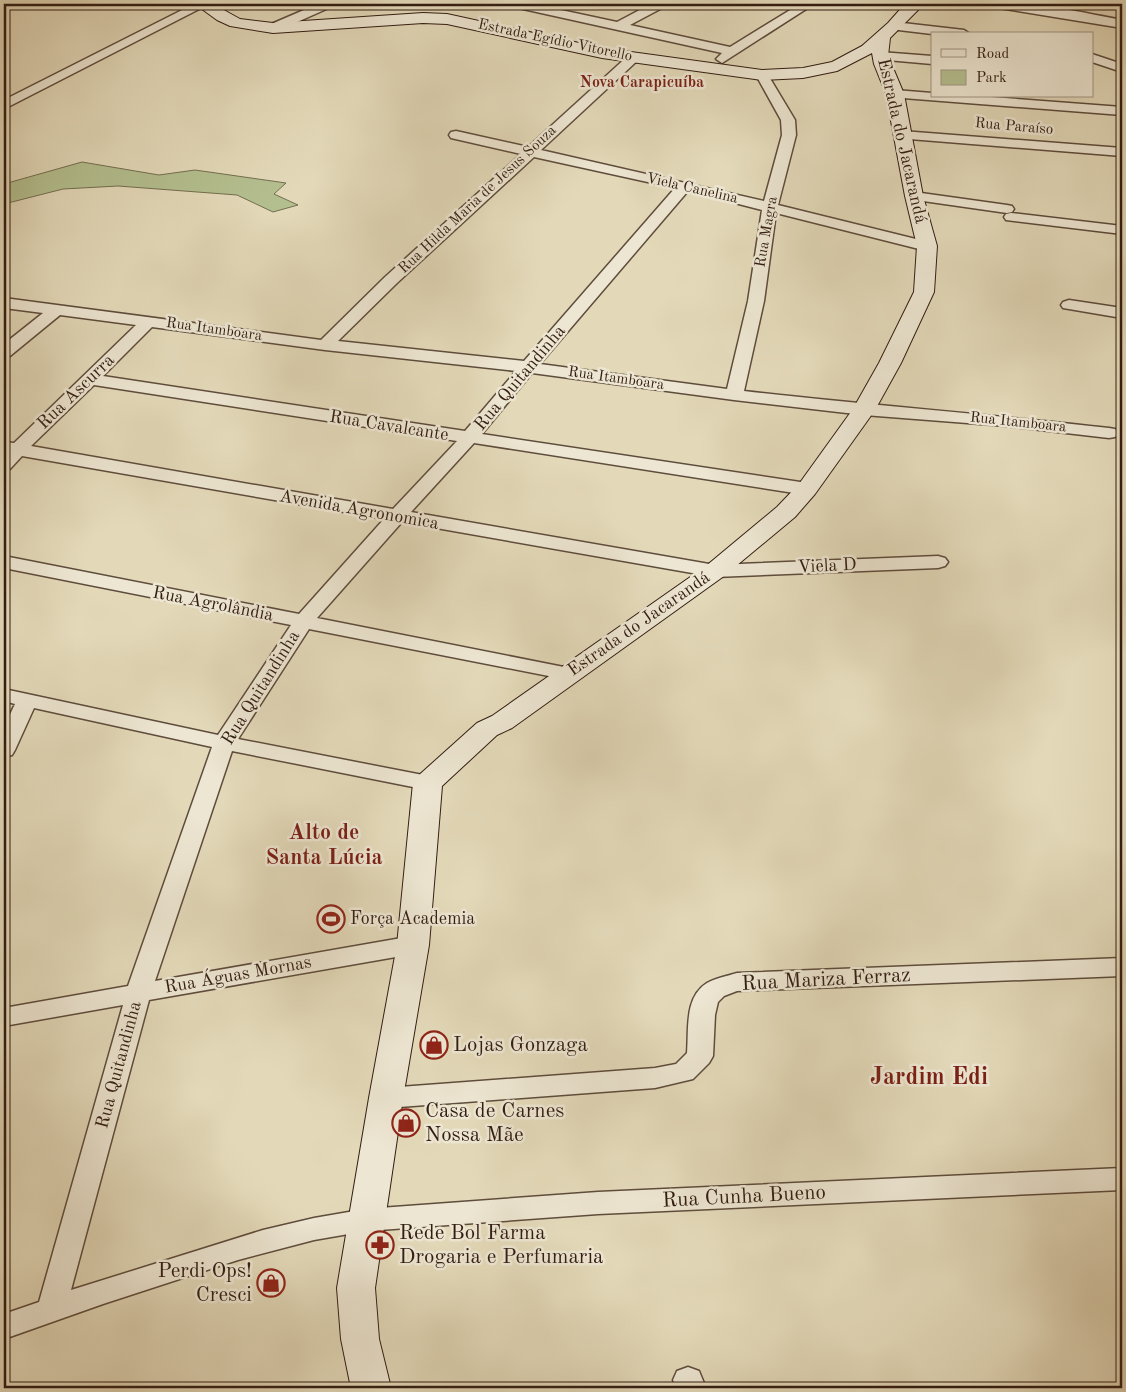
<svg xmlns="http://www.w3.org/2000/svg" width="1126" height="1392" viewBox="0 0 1126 1392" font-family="'Old Standard TT',serif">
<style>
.green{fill:#b4bf8f;stroke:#736e51}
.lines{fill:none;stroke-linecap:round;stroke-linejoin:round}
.street-casing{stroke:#5e4c3c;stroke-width:3}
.secondary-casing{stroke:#321d13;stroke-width:2}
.street{fill:#ede6d2;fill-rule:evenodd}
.secondary{fill:#ede6d2;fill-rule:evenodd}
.labels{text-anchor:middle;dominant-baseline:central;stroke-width:5;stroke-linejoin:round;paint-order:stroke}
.far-street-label{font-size:15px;fill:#321d13;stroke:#ede6d2}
.far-quarter-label{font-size:16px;font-weight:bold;fill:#7a1f14;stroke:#ede6d2}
.street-label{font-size:18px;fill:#321d13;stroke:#ede6d2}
.poi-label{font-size:18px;fill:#321d13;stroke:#ede6d2;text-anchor:start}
.near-street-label{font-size:21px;fill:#321d13;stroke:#ede6d2}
.near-poi-label{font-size:21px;fill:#321d13;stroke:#ede6d2;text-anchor:start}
.district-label{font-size:22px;font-weight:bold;fill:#7a1f14;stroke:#ede6d2}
.near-quarter-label{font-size:24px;font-weight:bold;fill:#7a1f14;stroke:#ede6d2}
</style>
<rect width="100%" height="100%" fill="#e3d9b9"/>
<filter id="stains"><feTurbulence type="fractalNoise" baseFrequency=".004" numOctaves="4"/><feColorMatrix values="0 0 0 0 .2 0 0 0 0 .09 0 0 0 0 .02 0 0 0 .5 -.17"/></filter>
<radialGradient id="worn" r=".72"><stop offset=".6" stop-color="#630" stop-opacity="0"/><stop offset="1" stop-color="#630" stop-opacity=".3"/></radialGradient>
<path class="green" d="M 82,162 L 159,175 L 195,170 L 286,183 L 274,194 L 298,205 L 273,212 L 237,195 L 118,186 L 63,189 L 4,204 L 4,184 Z"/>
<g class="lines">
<g class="street-casing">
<path id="street" d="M 194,4 L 209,4 L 4,109 L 4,100 Z
M 318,4 L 333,4 L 331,7 L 277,31 L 269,31 L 267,28 L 269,25 Z
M 512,4 L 533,4 L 617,22 L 651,4 L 666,4 L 664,7 L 630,25 L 730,47 L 800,4 L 814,4 L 722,63 L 716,59 L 722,53 L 514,7 Z
M 993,4 C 1036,1 1080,12 1122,20 L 1122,28 L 999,8 Z
M 894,22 L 964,30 L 970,34 L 932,34 L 890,29 L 888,26 L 890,23 Z
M 880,52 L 932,56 L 932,64 L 876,59 L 874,56 L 876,53 Z
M 633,54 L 639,58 L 637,61 L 541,150 L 764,201 L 782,135 L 781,120 L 756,75 L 762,71 L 768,75 L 795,120 L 796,135 L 778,205 L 932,243 L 935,246 L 932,249 L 927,251 L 776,213 L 764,301 L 744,391 C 865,405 987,414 1109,428 L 1115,429 L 1118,433 L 1115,437 L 1109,438 L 1006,426 L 864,415 L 734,400 L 532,373 L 482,434 L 807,483 L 814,485 L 816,489 L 814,493 L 807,495 L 474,443 L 411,512 L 715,565 L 938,556 L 945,558 L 948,562 L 945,566 L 938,568 L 715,577 L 402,522 L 317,618 L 569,668 L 576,670 L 579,674 L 576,678 L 569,680 L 309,629 L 238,739 L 428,776 L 436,778 L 439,783 L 436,788 L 428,790 L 232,751 L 155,981 L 413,936 L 422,939 L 425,945 L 422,951 L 413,954 L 149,1000 L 71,1290 L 263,1230 L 314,1218 L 366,1209 L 598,1192 L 1122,1168 L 1122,1190 L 598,1214 L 366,1231 L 314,1240 L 238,1260 L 103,1304 L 4,1339 L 4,1314 L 39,1302 L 123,1005 L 4,1026 L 4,1008 L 128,986 L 212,747 L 34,708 L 15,750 L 12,755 L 4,757 L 4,727 L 15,704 L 4,701 L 4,689 L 218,735 L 291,625 L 4,568 L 4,556 L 299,614 L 384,519 L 22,456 L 10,469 L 4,470 L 4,442 L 14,443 L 136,325 L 60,315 L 10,356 L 4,357 L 4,344 L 43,313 L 4,308 L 4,298 L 321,340 L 385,277 L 521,154 L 451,138 L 449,135 L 451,132 L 456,131 L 528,147 L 629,55 ZM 534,157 L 675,188 L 524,361 L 338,341 L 397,283 ZM 688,191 L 762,210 L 748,301 L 727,389 L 540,364 ZM 152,327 L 325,350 L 516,371 L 465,431 L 103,376 ZM 94,385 L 457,441 L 393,509 L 31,446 Z
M 1092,54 L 1122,64 L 1122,72 L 1092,62 Z
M 895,90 L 932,93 L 932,96 L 978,96 L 1122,107 L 1122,115 L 890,97 L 888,94 L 890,91 Z
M 902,131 L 1122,148 L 1122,156 L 897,138 L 895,135 L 897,132 Z
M 914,192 L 1007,205 L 1012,206 L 1014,209 L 1012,212 L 1007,213 L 909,199 L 907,196 L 909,193 Z
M 1011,213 L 1122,226 L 1122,234 L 1006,220 L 1004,217 L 1006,214 Z
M 1069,300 L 1122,308 L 1122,318 L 1063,308 L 1061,305 L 1063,302 Z
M 1122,958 L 1122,976 L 737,991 L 724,996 L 718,1002 L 715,1015 L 713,1056 L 709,1063 L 693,1079 L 655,1088 L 386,1108 L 377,1105 L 373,1098 L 377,1091 L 386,1088 L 655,1068 L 676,1064 L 687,1053 C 689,1030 684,997 707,983 C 716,978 727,976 737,973 Z
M 688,1367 L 699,1371 L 706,1388 L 676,1388 L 673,1380 L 677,1371 Z"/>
</g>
<g class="secondary-casing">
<path id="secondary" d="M 195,4 L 213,4 L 240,19 L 273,23 L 423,13 L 447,14 L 602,48 L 762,70 L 803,68 L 832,62 L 862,46 L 888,23 L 904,5 L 924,4 L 890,38 L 888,56 L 904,94 L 923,196 L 937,246 L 934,292 L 901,363 L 875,410 L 815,494 L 795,517 L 724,576 L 512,728 L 497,735 L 442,786 L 429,945 L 403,1098 L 375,1288 L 379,1339 L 391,1388 L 351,1388 L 341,1339 L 337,1288 L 369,1098 L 397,945 L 413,783 L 418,776 L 477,723 L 492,716 L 706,566 L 777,507 L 799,484 L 853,409 L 879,363 L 914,292 L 917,246 L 905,196 L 886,94 L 874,64 L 872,53 L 837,71 L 803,78 L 762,80 L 602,58 L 447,24 L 423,23 L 273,33 L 230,26 L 217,20 Z"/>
</g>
<use href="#street" class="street"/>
<use href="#secondary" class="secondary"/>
</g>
<defs>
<g id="stadium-ring" transform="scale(1.4375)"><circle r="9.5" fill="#ede6d2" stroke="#8f2418" stroke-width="1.5"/><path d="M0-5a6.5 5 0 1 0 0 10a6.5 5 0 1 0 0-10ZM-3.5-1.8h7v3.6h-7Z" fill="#8f2418"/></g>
<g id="shop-ring" transform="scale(1.4375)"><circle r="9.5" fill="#ede6d2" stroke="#8f2418" stroke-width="1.5"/><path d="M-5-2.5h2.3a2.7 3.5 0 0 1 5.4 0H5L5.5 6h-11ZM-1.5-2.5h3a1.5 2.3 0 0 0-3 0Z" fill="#8f2418"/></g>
<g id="pharmacy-ring" transform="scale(1.4375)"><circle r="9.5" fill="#ede6d2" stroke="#8f2418" stroke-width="1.5"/><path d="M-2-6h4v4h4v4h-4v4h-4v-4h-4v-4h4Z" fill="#8f2418"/></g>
</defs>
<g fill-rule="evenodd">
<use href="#stadium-ring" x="331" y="919"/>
<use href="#shop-ring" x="434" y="1045"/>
<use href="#shop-ring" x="406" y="1123"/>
<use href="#pharmacy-ring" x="380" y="1245"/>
<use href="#shop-ring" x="271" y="1283"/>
</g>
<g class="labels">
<g class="far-street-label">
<text transform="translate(555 41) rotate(12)">Estrada Egídio Vitorello</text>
<text transform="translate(1014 127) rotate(5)">Rua Paraíso</text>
<text transform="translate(692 189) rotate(13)">Viela Canelina</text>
<text transform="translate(478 200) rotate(-43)">Rua Hilda Maria de Jesus Souza</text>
<text transform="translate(767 232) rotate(-80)">Rua Magra</text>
<text transform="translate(214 330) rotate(8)">Rua Itamboara</text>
<text transform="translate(616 379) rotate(8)">Rua Itamboara</text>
<text transform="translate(1018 423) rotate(6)">Rua Itamboara</text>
</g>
<g class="far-quarter-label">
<text x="642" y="83">Nova Carapicuíba</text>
</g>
<g class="street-label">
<text transform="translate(902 141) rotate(77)">Estrada do Jacarandá</text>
<text transform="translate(520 378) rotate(-50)">Rua Quitandinha</text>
<text transform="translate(76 392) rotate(-44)">Rua Ascurra</text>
<text transform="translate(389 426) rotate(9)">Rua Cavalcante</text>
<text transform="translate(359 510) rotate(10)">Avenida Agronomica</text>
<text transform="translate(827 566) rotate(-3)">Viela D</text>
<text transform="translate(213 604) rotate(11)">Rua Agrolândia</text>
<text transform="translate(639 624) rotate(-35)">Estrada do Jacarandá</text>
<text transform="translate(261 688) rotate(-58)">Rua Quitandinha</text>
<text transform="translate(238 975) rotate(-10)">Rua Águas Mornas</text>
<text transform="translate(119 1065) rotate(-75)">Rua Quitandinha</text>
</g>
<g class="poi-label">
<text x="350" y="919">Força Academia</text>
</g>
<g class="near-street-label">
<text transform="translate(826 980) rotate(-3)">Rua Mariza Ferraz</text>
<text transform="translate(744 1197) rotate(-3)">Rua Cunha Bueno</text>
</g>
<g class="near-poi-label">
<text x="453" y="1045">Lojas Gonzaga</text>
<text x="425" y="1111">Casa de Carnes<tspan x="425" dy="24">Nossa Mãe</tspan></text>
<text x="399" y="1233">Rede Bol Farma<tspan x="399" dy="24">Drogaria e Perfumaria</tspan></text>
<text x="252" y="1271" text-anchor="end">Perdi Ops!<tspan x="252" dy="24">Cresci</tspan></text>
</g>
<g class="district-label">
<text x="324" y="833">Alto de<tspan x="324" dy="25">Santa Lúcia</tspan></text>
</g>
<g class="near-quarter-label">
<text x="929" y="1078">Jardim Edi</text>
</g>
</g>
<rect width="1126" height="1392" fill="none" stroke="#e3d9b9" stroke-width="20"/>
<rect x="5" y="5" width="1116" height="1382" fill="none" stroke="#321d13" stroke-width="2.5"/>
<rect x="10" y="10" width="1106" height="1372" fill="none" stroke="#321d13"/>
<rect x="931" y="32" width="162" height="65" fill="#ede6d2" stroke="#a29686"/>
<rect x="941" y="49" width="25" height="8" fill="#ede6d2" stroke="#a29686"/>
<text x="976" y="58" font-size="15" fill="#321d13">Road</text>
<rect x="941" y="70" width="25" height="15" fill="#b4bf8f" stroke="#a29686"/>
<text x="976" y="82" font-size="15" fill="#321d13">Park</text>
<rect width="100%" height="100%" filter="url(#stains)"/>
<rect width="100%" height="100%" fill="url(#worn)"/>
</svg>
